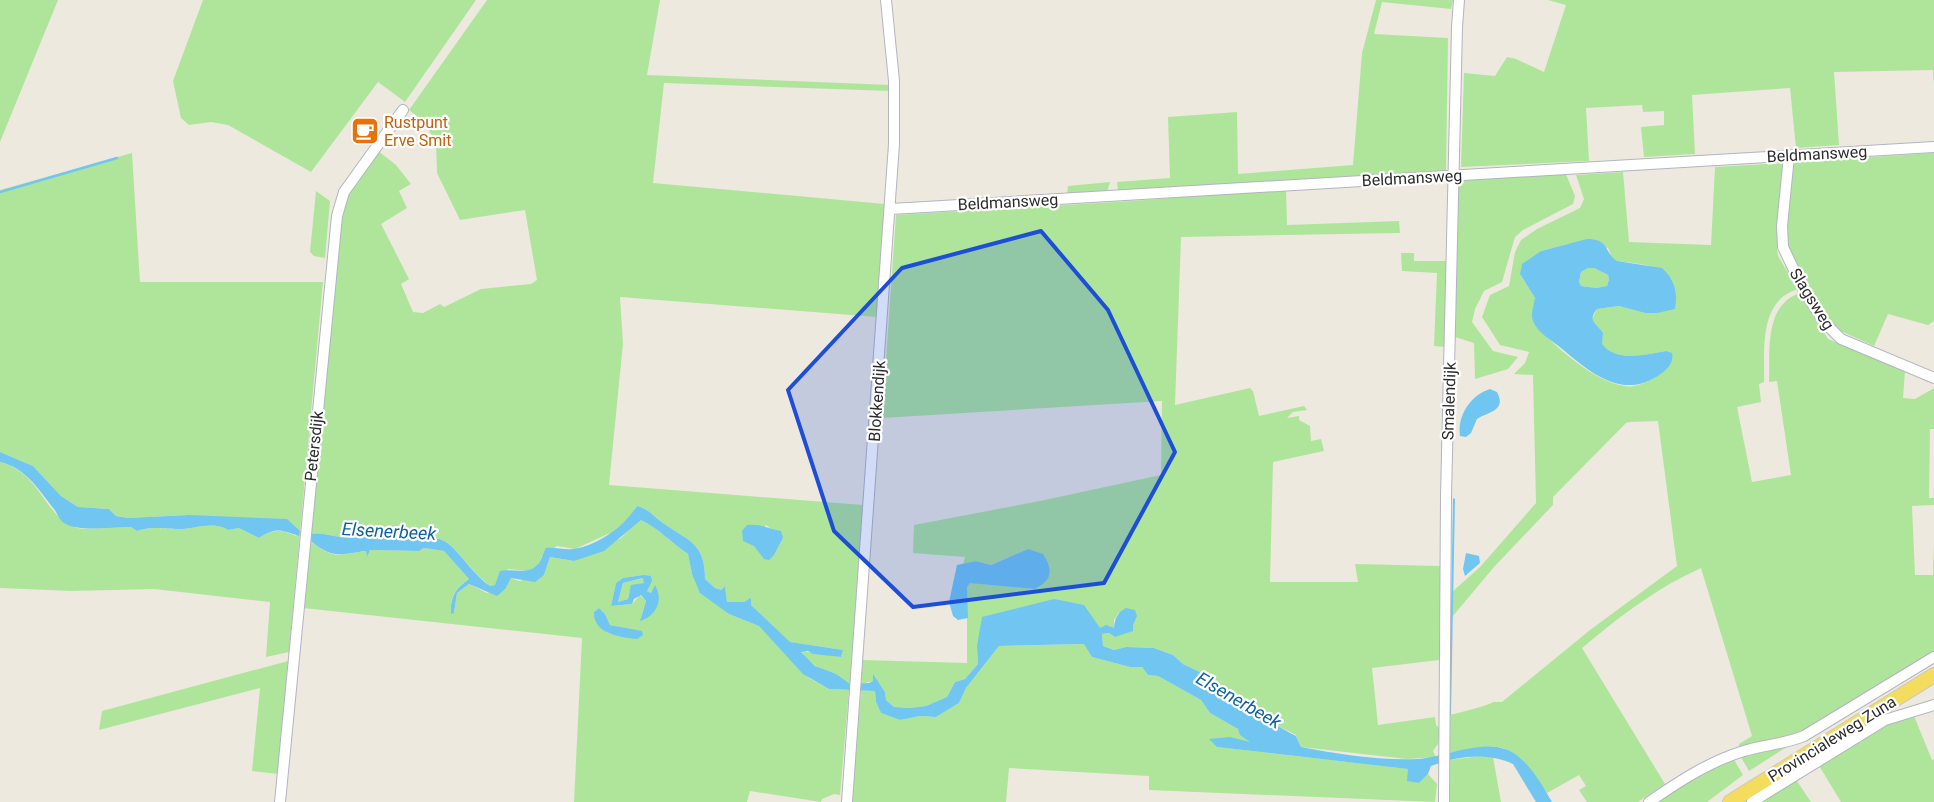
<svg xmlns="http://www.w3.org/2000/svg" width="1934" height="802" viewBox="0 0 1934 802" font-family="Roboto,sans-serif">
<style>
.green{fill:#aee59b;fill-rule:evenodd}
.water{fill:#71c5f1;fill-rule:evenodd}
.lines{fill:none;stroke-linecap:round;stroke-linejoin:round}
.stream{stroke:#71c5f1;stroke-width:2.5}
.minor-casing{stroke:#b2b4c0;stroke-width:12}
.major-casing{stroke:#c8c8c8;stroke-width:16}
.minor{stroke:#fff;stroke-width:10}
.major{stroke:#f4dc5e;stroke-width:14}
.marked{fill:#1d4ed8;fill-opacity:0.2;stroke:#1d4ed8;stroke-width:4;stroke-linejoin:round}
.labels{text-anchor:middle;dominant-baseline:central;stroke-width:4.5;stroke-linejoin:round;paint-order:stroke}
.food-label{font-size:16px;fill:#c56008;stroke:#fff;text-anchor:start}
.street-label{font-size:16px;fill:#2c2c2c;stroke:#fff}
.water-label{font-size:18px;font-style:italic;fill:#0b62a2;stroke:#fff}
</style>
<rect width="100%" height="100%" fill="#eee9df"/>
<path class="green" d="M 0,0 L 58,0 L 0,142 Z
M 203,0 L 476,0 L 405,102 L 378,82 L 311,172 L 228,125 L 211,122 L 189,125 L 181,118 L 173,81 Z
M 487,0 L 660,0 L 647,75 L 890,85 L 890,91 L 664,83 L 653,183 L 885,204 L 877,317 L 620,297 L 623,343 L 609,485 L 863,505 L 850,684 C 833,673 812,669 801,651 L 841,657 L 843,650 L 789,642 L 751,605 L 751,599 L 744,602 L 727,602 L 725,586 L 721,590 L 715,588 L 705,579 C 705,542 688,541 663,523 C 653,516 649,509 637,506 L 629,518 L 605,538 L 610,533 L 575,549 L 557,546 L 542,556 L 538,566 L 529,571 L 508,569 L 499,577 L 495,585 L 490,586 C 476,576 463,557 450,545 C 432,529 377,537 354,538 L 353,536 C 338,540 325,531 310,534 L 342,209 L 347,196 L 377,150 L 396,165 L 411,184 L 399,191 L 407,208 L 381,224 L 409,279 L 401,284 L 413,312 L 423,313 L 440,304 L 444,307 L 481,289 L 531,284 L 537,280 L 525,210 L 460,220 L 437,173 L 436,142 L 423,121 L 409,110 ZM 766,525 L 783,538 L 774,555 L 764,559 L 754,545 Z
M 1376,0 L 1453,0 L 1451,9 L 1382,2 L 1374,34 L 1448,38 L 1446,171 L 1118,191 L 1117,182 L 1170,178 L 1168,117 L 1237,112 L 1238,174 L 1353,165 L 1362,53 Z
M 1548,0 L 1934,0 L 1934,86 L 1933,70 L 1834,72 L 1839,145 L 1796,148 L 1790,88 L 1692,95 L 1695,154 L 1644,157 L 1641,127 L 1664,125 L 1664,111 L 1643,112 L 1642,105 L 1586,108 L 1589,161 L 1461,167 L 1464,73 L 1495,76 L 1507,57 L 1516,59 L 1544,72 L 1566,5 Z
M 132,153 L 140,282 L 323,282 L 289,652 L 266,657 L 270,602 L 154,589 L 72,591 L 0,588 L 0,462 C 41,472 45,519 77,528 C 85,530 120,527 131,527 L 137,531 C 155,526 160,529 177,529 C 193,530 213,520 228,530 L 239,528 L 259,538 C 273,529 281,529 296,536 L 300,531 L 189,515 L 128,518 L 116,516 L 109,509 L 78,507 L 61,496 L 33,466 L 0,452 L 0,190 Z
M 1934,153 L 1934,321 L 1928,325 L 1888,314 L 1874,346 L 1834,328 L 1785,245 L 1794,162 Z
M 1785,163 L 1777,249 L 1778,256 L 1798,289 C 1758,301 1765,350 1764,382 L 1759,384 L 1761,402 L 1737,407 L 1752,482 L 1791,475 L 1777,381 L 1769,382 C 1770,351 1764,305 1800,293 L 1828,339 L 1905,371 L 1903,398 L 1915,399 L 1934,388 L 1934,429 L 1930,429 L 1929,498 L 1934,498 L 1934,505 L 1912,506 L 1915,575 L 1933,575 L 1934,543 L 1934,653 L 1749,771 L 1739,754 L 1739,744 L 1752,736 L 1701,568 C 1656,588 1619,617 1582,648 L 1665,784 L 1638,802 L 1587,802 L 1579,790 L 1586,786 L 1579,775 L 1547,793 C 1539,781 1517,752 1503,748 C 1487,744 1465,750 1448,753 L 1449,715 C 1455,714 1490,705 1493,702 L 1502,702 L 1590,630 L 1677,566 L 1658,421 L 1630,422 L 1626,423 L 1553,497 L 1553,505 L 1494,567 L 1452,617 L 1452,592 L 1480,567 L 1536,503 L 1533,375 L 1514,374 L 1525,363 L 1529,352 L 1500,345 L 1482,317 L 1490,295 L 1509,286 L 1515,252 L 1521,240 L 1537,229 L 1580,208 L 1584,199 L 1576,175 L 1623,172 L 1629,242 L 1711,245 L 1715,167 ZM 1568,244 L 1608,248 L 1612,258 L 1617,261 C 1649,265 1684,266 1674,309 L 1645,313 L 1619,306 L 1597,309 L 1592,319 L 1594,326 L 1603,335 L 1601,344 C 1616,363 1647,354 1666,351 L 1655,378 C 1646,382 1636,388 1625,386 C 1595,382 1558,349 1537,327 L 1535,298 L 1521,276 L 1521,267 L 1541,251 Z
M 1565,172 L 1575,196 L 1573,204 L 1523,230 L 1515,237 L 1502,282 L 1484,291 L 1475,309 L 1472,322 L 1493,351 L 1518,357 L 1508,369 L 1475,379 L 1474,343 L 1455,337 L 1458,179 Z
M 1110,182 L 1107,192 L 1067,195 L 1068,186 Z
M 1286,189 L 1287,225 L 1399,221 L 1400,233 L 1181,237 L 1175,405 L 1250,388 L 1253,391 L 1259,416 L 1304,406 L 1307,410 L 1293,412 L 1287,418 L 1299,416 L 1299,420 L 1310,426 L 1311,441 L 1321,439 L 1324,451 L 1273,462 L 1270,582 L 1358,582 L 1355,564 L 1441,566 L 1439,660 L 1372,668 L 1378,725 L 1435,717 L 1436,725 L 1440,729 L 1438,744 L 1433,751 L 1436,757 L 1407,759 L 1301,747 L 1296,735 C 1276,725 1258,716 1243,698 L 1234,700 L 1210,677 L 1183,664 L 1173,655 L 1154,648 L 1126,647 L 1114,650 L 1103,646 L 1102,634 L 1109,633 L 1115,637 L 1119,612 L 1114,620 L 1114,628 L 977,646 L 978,664 L 965,679 L 955,682 L 947,697 L 926,706 L 910,708 L 894,707 L 886,700 L 885,692 L 873,675 L 873,681 L 861,684 L 863,660 L 967,663 L 967,587 L 970,582 L 1034,589 L 1028,549 L 991,565 L 976,561 L 963,564 L 965,557 L 913,553 L 914,525 L 1040,501 L 1161,475 L 1162,401 L 882,418 L 896,215 L 1132,201 Z
M 316,191 L 330,201 L 325,258 L 314,256 L 310,252 Z
M 1401,253 L 1414,253 L 1414,261 L 1448,261 L 1445,347 L 1434,346 L 1437,273 L 1402,271 Z
M 1588,268 L 1594,268 L 1608,275 L 1609,279 L 1607,286 L 1596,288 L 1581,286 L 1579,282 L 1581,272 Z
M 640,519 C 658,528 672,543 688,554 L 692,574 L 729,614 L 759,626 L 809,678 L 829,689 L 849,690 L 840,795 L 834,794 L 822,799 L 821,802 L 750,791 L 747,802 L 574,802 L 582,638 L 303,608 L 309,540 C 334,560 336,555 366,551 L 367,556 L 370,550 L 419,551 L 424,548 L 444,551 L 469,579 C 455,587 450,598 451,613 L 454,613 L 457,593 L 469,584 L 487,593 L 506,588 L 511,578 L 519,581 L 544,575 L 550,557 L 574,561 L 621,538 ZM 643,575 L 649,584 L 647,591 L 651,593 L 642,621 L 641,617 L 646,601 L 640,595 L 632,604 L 611,606 L 616,583 L 623,578 ZM 599,608 L 605,614 L 610,625 L 625,628 L 637,639 L 609,633 L 594,612 Z
M 644,578 L 644,583 C 633,585 629,589 628,599 L 618,602 L 623,583 Z
M 1085,644 L 1092,657 L 1130,667 L 1142,667 L 1148,675 L 1158,676 L 1201,700 L 1210,713 L 1238,729 L 1251,743 L 1210,739 L 1218,747 L 1409,769 L 1419,783 L 1428,774 L 1437,784 L 1435,802 L 1149,790 L 1149,776 L 1009,768 L 1006,802 L 852,802 L 861,690 L 875,691 L 876,702 L 881,713 L 900,720 L 920,716 L 936,717 L 959,703 L 966,688 L 999,646 Z
M 288,661 L 278,774 L 252,771 L 260,688 L 99,730 L 102,711 Z
M 1914,716 L 1932,760 L 1934,759 L 1934,802 L 1841,802 L 1818,764 L 1882,725 Z
M 1488,755 L 1493,757 L 1501,802 L 1448,802 L 1449,760 Z
M 1733,758 L 1743,775 L 1707,802 L 1653,802 L 1694,778 Z
M 1795,778 L 1811,802 L 1755,802 Z"/>
<path class="water" d="M 1587,239 C 1610,239 1604,253 1617,261 L 1662,268 C 1675,280 1678,292 1675,309 L 1657,313 L 1645,313 L 1619,306 L 1597,309 C 1587,321 1596,323 1603,333 L 1602,344 C 1616,363 1647,354 1666,351 L 1672,353 C 1674,361 1669,368 1662,373 C 1624,402 1591,373 1561,348 C 1551,340 1538,333 1533,321 C 1530,313 1534,306 1535,298 L 1520,274 L 1522,264 L 1541,251 ZM 1588,268 L 1594,268 L 1608,275 L 1609,279 L 1607,286 L 1596,288 L 1581,286 L 1579,282 L 1581,272 Z
M 1490,389 L 1497,392 C 1507,411 1488,412 1477,419 L 1471,433 L 1466,437 L 1460,436 C 1457,415 1471,395 1490,389 Z
M 0,452 L 33,466 L 61,496 L 78,507 L 109,509 L 116,516 L 128,518 L 189,515 L 287,519 L 300,531 L 299,536 C 280,530 277,527 259,538 L 239,528 L 228,530 C 213,520 193,530 177,529 C 159,529 155,526 137,531 L 131,527 C 114,527 79,532 66,524 C 59,521 58,514 54,509 C 38,489 26,468 0,462 Z
M 1453,498 L 1455,499 L 1451,715 L 1449,715 Z
M 637,506 C 649,509 653,516 663,523 C 688,541 705,542 705,579 L 715,588 L 721,590 L 725,586 L 727,602 L 744,602 L 751,598 L 751,605 L 790,642 L 843,650 L 841,657 L 813,654 L 808,651 L 801,652 L 815,666 L 836,674 L 850,684 L 869,683 L 873,681 L 873,674 L 885,692 L 886,700 L 894,707 L 910,708 L 926,706 L 947,697 L 955,682 L 965,679 L 978,664 L 977,646 L 982,617 L 1054,599 L 1084,605 L 1100,628 L 1106,625 L 1114,628 C 1115,618 1117,613 1126,608 L 1135,610 L 1137,616 L 1133,625 L 1133,631 L 1115,637 L 1109,633 L 1102,634 L 1103,646 L 1114,650 L 1126,647 L 1154,648 L 1173,655 L 1183,664 L 1210,677 L 1234,700 L 1243,698 C 1258,716 1276,725 1296,736 L 1301,747 C 1336,754 1382,761 1418,759 C 1443,757 1481,740 1505,749 C 1526,756 1541,783 1552,802 L 1536,802 L 1513,764 C 1486,752 1458,756 1431,766 L 1428,774 L 1419,783 L 1407,781 L 1408,769 L 1217,747 L 1209,739 L 1230,737 L 1250,742 L 1240,735 L 1238,729 L 1210,713 L 1201,700 L 1158,676 L 1148,675 L 1142,667 L 1130,667 L 1092,657 L 1084,644 L 999,646 L 966,688 L 959,703 L 936,717 L 920,716 L 900,720 L 881,713 L 876,702 L 875,691 L 829,689 L 803,674 L 759,626 L 729,614 L 700,593 L 692,574 L 688,554 C 672,543 658,528 641,520 L 604,551 L 574,561 L 550,557 L 544,575 L 535,582 L 511,578 L 506,588 L 497,596 L 469,584 L 457,593 L 454,613 L 451,614 C 450,598 455,588 469,579 L 444,551 L 424,548 L 419,551 L 370,550 L 367,557 L 366,551 C 336,555 333,559 308,539 L 310,534 C 325,531 338,540 353,536 L 355,538 C 377,537 432,529 450,545 C 463,557 476,577 490,586 L 495,585 L 500,571 C 511,568 527,575 536,566 C 541,563 543,553 546,548 C 555,547 564,550 573,549 C 598,546 624,526 637,506 Z
M 747,525 C 764,524 767,529 781,531 L 783,538 L 774,555 L 769,560 L 764,559 L 754,546 L 743,541 L 742,531 Z
M 1028,549 L 1043,554 C 1053,569 1053,581 1034,589 L 970,583 L 967,587 L 968,618 L 958,620 L 953,616 L 949,602 L 957,565 L 976,561 L 991,565 Z
M 1466,553 L 1479,556 L 1480,563 L 1465,576 L 1463,569 Z
M 643,575 L 651,576 L 652,581 L 647,591 L 651,593 L 655,585 C 664,601 656,616 640,621 L 646,601 L 641,595 L 634,599 L 632,604 L 611,606 L 616,583 L 623,578 ZM 643,578 L 644,583 L 631,585 L 628,599 L 618,602 L 623,583 Z
M 599,608 L 605,614 L 610,625 L 642,631 L 643,635 L 637,639 C 621,637 593,634 594,612 Z"/>
<g class="lines">
<path class="stream" d="M 0,192 L 117,158"/>
<g class="minor-casing">
<path id="minor" d="M 1789,156 L 1782,226 L 1783,247 L 1803,289 L 1824,322 L 1841,339 L 1934,378
M 891,209 L 1934,147
M 280,802 L 337,216 L 344,192 L 403,110
M 847,802 L 894,144 L 894,81 L 886,0
M 1444,802 L 1446,496 L 1457,27 L 1459,0
M 1649,802 C 1678,782 1710,761 1744,751 C 1764,745 1784,744 1804,736 L 1934,657
M 1752,802 L 1885,720 L 1934,705"/>
</g>
<g class="major-casing">
<path id="major" d="M 1730,802 L 1934,675"/>
</g>
<use href="#minor" class="minor"/>
<use href="#major" class="major"/>
</g>
<path class="marked" d="M 1041,231 L 1108,310 L 1175,452 L 1104,583 L 913,607 L 834,531 L 788,390 L 902,268 Z"/>
<defs>
<g id="cafe-square" transform="scale(1.4375)"><rect x="-9" y="-9" width="18" height="18" rx="4" fill="#e8710a" stroke="#fff"/><path d="M-5.5-4.5H6V0H3Q3 3.5 0 3.5H-2.5Q-5.5 3.5-5.5 0ZM3-3.2v2h1.7v-2ZM-6 4.5H4V6H-6Z" fill="#fff"/></g>
</defs>
<g fill-rule="evenodd">
<use href="#cafe-square" x="365" y="131"/>
</g>
<g class="labels">
<g class="food-label">
<text x="384" y="122">Rustpunt<tspan x="384" dy="18">Erve Smit</tspan></text>
</g>
<g class="street-label">
<text transform="translate(1817 154) rotate(-3)">Beldmansweg</text>
<text transform="translate(1412 178) rotate(-3)">Beldmansweg</text>
<text transform="translate(1008 202) rotate(-3)">Beldmansweg</text>
<text transform="translate(1812 299) rotate(58)">Slagsweg</text>
<text transform="translate(877 401) rotate(-86)">Blokkendijk</text>
<text transform="translate(1449 401) rotate(-88)">Smalendijk</text>
<text transform="translate(314 446) rotate(-84)">Petersdijk</text>
<text transform="translate(1832 739) rotate(-32)">Provincialeweg Zuna</text>
</g>
<g class="water-label">
<text transform="translate(389 531) rotate(3)">Elsenerbeek</text>
<text transform="translate(1239 700) rotate(30)">Elsenerbeek</text>
</g>
</g>
</svg>
